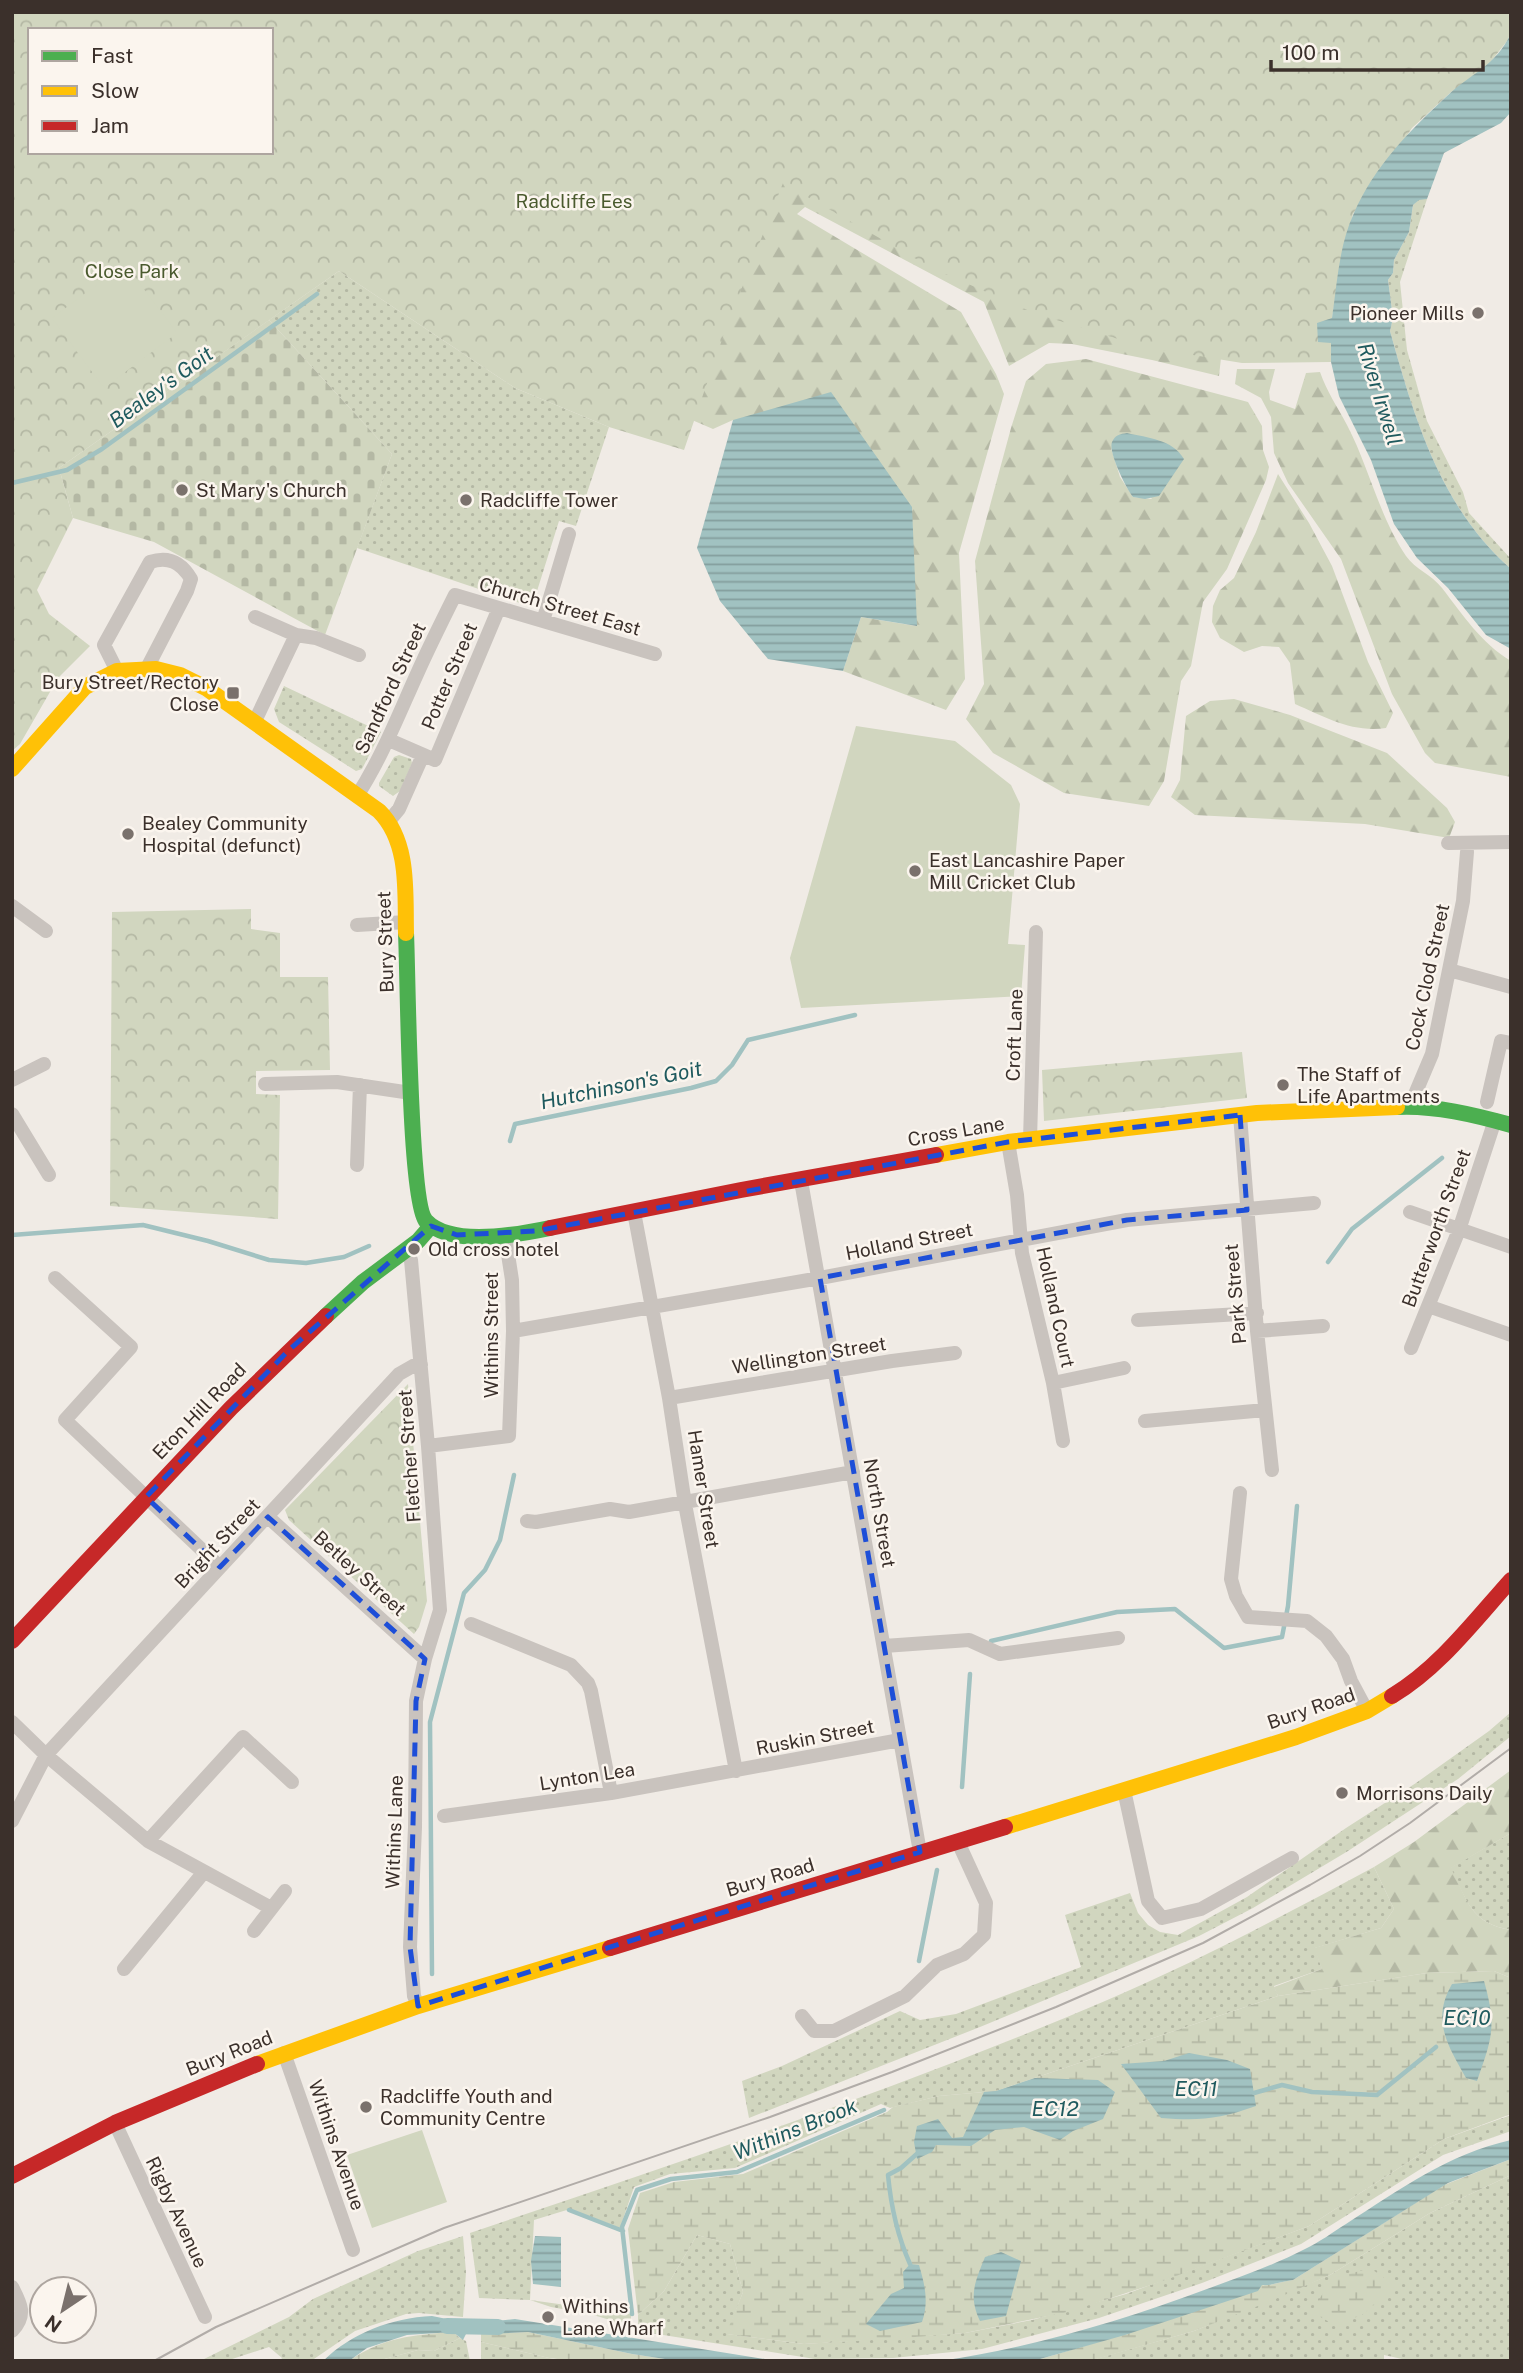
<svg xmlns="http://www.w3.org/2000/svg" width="1523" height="2373" viewBox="0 0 1523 2373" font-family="'Public Sans',sans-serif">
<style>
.grass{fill:url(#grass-dots)}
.forest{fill:url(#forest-firs);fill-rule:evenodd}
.wetland{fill:url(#wetland-marsh)}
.cemetery{fill:url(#cemetery-stones)}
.park{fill:url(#park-crowns);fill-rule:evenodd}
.garden{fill:#d1d6bf}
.water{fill:url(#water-rules)}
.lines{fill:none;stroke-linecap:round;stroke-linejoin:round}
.stream{stroke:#a1c2c1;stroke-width:4.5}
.canal{stroke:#a1c2c1;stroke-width:16}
.street{stroke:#c9c3be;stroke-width:14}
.fast{stroke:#4caf50;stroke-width:16}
.slow{stroke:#ffc107;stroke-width:16}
.jam{stroke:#c62828;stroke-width:16}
.tram{stroke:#b1aca8;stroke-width:2}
.marked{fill:none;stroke:#1d4ed8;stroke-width:5;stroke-dasharray:14 9;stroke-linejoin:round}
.poi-dot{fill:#7a716c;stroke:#fbf5ee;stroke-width:2.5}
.labels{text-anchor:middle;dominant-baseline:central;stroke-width:5;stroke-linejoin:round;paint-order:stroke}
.park-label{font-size:19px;fill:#4a5a2e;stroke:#fbf5ee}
.poi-label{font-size:19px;fill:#3b302b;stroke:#fbf5ee;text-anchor:start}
.street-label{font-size:19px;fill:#3b302b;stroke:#fbf5ee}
.water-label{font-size:21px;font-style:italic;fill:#1f5a5e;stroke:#fbf5ee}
</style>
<defs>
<pattern id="grass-dots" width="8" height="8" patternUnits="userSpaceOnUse" patternTransform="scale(1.75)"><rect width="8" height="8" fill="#d1d6bf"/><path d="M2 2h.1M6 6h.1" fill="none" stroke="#b4b8a4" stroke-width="1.8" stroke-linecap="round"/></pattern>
<pattern id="forest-firs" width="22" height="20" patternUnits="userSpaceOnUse" patternTransform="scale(1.75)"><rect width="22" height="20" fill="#d1d6bf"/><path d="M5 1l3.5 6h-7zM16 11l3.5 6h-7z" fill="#b4b8a4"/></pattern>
<pattern id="wetland-marsh" width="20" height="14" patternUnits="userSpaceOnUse" patternTransform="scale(1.75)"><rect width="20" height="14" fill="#d1d6bf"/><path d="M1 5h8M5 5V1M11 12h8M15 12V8" fill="none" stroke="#b4b8a4"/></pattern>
<pattern id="cemetery-stones" width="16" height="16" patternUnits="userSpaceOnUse" patternTransform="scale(1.75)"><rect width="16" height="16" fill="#d1d6bf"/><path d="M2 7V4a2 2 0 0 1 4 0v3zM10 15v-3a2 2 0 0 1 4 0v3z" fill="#b4b8a4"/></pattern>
<pattern id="park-crowns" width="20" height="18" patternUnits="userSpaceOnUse" patternTransform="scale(1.75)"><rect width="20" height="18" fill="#d1d6bf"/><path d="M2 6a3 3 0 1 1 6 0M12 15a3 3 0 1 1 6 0" fill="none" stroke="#b4b8a4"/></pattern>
<pattern id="water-rules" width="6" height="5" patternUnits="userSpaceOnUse" patternTransform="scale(1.75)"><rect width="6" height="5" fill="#a1c2c1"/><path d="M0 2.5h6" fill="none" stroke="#849e9d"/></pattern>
</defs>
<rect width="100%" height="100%" fill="#f0ebe5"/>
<path class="grass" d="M 1419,199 L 1427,199 L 1400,282 L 1407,350 L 1427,421 L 1463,492 L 1469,513 L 1511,559 L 1511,569 C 1440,507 1414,417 1390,331 L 1393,318 L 1388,280 L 1393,273 L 1394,260 L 1409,232 L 1413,205 Z
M 339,271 L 515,388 L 609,427 L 576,526 L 559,521 L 532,607 L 357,548 L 392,454 L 269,320 Z
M 284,686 L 381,732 L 362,769 L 356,771 L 279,722 L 274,709 Z
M 399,755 L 411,759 L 412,763 L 400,791 L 393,796 L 379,786 L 379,783 L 394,757 Z
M 1511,1712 L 1511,1736 L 1458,1779 L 1348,1851 L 1253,1908 L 1199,1936 L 980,2027 L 749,2118 L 742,2081 L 782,2066 L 900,2011 L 920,2020 L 956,2014 L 1081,1967 L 1065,1915 L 1130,1893 L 1138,1913 L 1148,1925 L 1160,1932 L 1178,1935 L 1247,1897 L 1346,1828 L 1416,1783 L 1489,1731 Z
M 1511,1833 L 1511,1930 C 1470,1923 1468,1901 1450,1868 Z
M 1374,1867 L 1394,1909 L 1381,1928 L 1315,1948 L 1322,1969 L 1274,1986 L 1278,1996 L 996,2091 L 939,2096 L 890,2108 L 881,2104 L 735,2168 L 670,2174 L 634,2187 L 620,2228 L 570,2209 L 534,2220 L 530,2300 L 631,2314 L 631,2327 L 613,2324 L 610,2320 L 590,2314 L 551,2307 L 530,2300 L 479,2298 L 470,2233 C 682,2161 899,2089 1105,2001 C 1197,1962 1286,1914 1374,1867 Z
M 1511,2115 L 1511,2131 L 1443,2155 L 1301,2244 L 1202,2283 L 1099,2318 L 982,2349 L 893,2358 L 815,2359 L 638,2331 L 638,2315 L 664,2291 L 697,2235 L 730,2244 L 743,2292 L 727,2334 L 804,2344 L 965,2333 L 1032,2320 L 1126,2294 L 1309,2226 L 1444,2139 Z
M 1511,2175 L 1511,2361 L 1411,2361 L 1384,2355 L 1384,2361 L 1088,2361 L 1194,2331 L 1330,2275 L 1430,2213 Z
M 463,2236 L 466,2272 L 463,2317 L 419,2313 L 406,2314 L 355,2331 L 311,2361 L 280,2361 L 282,2358 L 269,2347 L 226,2361 L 200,2361 L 289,2317 L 313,2299 L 418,2251 Z
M 460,2338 L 466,2341 L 470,2361 L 377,2361 L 418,2350 L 434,2351 Z
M 481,2342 L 562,2361 L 481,2361 Z"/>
<path class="forest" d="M 496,63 L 1222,349 L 1219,376 L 1152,360 L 1072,344 L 1049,343 L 1009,366 L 984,302 L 805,207 L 797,214 L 961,312 L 996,374 L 1004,394 L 959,553 L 965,679 L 946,710 L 843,671 L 861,617 L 916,626 L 733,420 L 713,429 L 664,408 Z
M 1086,359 L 1248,402 L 1262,426 L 1263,450 L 1269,467 L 1266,480 L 1227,569 L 1203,602 L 1191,666 L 1181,681 L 1164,781 L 1149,806 L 1064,793 L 993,753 L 966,719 L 984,684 L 975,561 L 1011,428 L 1026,381 L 1046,364 ZM 1111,448 L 1152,499 L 1133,497 L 1120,477 Z
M 1237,369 L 1275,369 L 1269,392 L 1270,400 L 1295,409 L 1306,373 L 1320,372 C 1327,392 1337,406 1347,425 C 1369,467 1379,516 1406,556 C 1415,569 1432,575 1442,588 C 1463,615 1481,643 1511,661 L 1511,777 L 1435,763 L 1425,753 L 1392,694 L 1341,559 L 1288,483 L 1274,453 L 1271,417 L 1261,398 L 1235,384 Z
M 1278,474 L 1309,523 L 1332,566 L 1368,662 L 1393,713 L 1386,728 C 1352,733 1325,717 1295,704 L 1290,663 L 1279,647 L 1262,646 L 1244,652 L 1220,638 L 1212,622 L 1213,606 L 1220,590 L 1234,578 L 1256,532 Z
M 1234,699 L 1290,715 L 1387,753 L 1447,808 L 1455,822 L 1449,838 L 1365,824 L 1195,815 L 1171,797 L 1180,780 L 1186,716 L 1210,701 Z
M 1511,1770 L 1511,1833 L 1451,1868 C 1468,1901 1470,1923 1511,1930 L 1511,1978 L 1494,1971 L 1427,1973 L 1278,1996 L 1274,1987 L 1322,1969 L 1314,1948 L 1381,1928 L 1394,1909 L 1374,1867 L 1414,1842 Z"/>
<path class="wetland" d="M 1494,1971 L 1511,1978 L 1511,2114 L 1444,2139 L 1309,2226 L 1160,2282 L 1068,2312 L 965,2333 L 890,2339 L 804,2344 L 726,2334 L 743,2292 L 730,2244 L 697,2235 L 664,2291 L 638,2315 L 628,2229 L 640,2193 L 674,2182 L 743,2174 L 887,2112 L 893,2107 L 939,2096 L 996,2091 L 1278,1996 L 1427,1973 Z
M 1511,2159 L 1511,2175 L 1430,2213 L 1330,2275 L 1273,2300 L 1194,2331 L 1107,2356 L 1089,2361 L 1034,2361 L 1111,2338 L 1261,2285 C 1272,2286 1282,2281 1293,2280 L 1444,2185 Z
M 1370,2268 L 1396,2286 L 1362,2315 L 1335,2325 L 1311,2312 L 1332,2279 Z
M 453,2332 L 460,2338 L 434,2351 L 418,2350 L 377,2361 L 349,2361 C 383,2337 413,2335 453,2332 Z
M 528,2332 L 632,2354 L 678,2361 L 574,2361 L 549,2358 L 481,2342 L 481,2334 Z"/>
<path class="cemetery" d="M 269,320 L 392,454 L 325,635 L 154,542 L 73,518 L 59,468 Z"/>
<path class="park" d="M 12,12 L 1511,12 L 1511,33 L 1507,41 L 1485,69 L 1451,92 L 1412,128 L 1353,214 L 1342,256 L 1332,318 L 1331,362 L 1242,363 L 1144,347 L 1034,313 L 932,268 L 783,183 L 725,331 L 684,450 L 609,427 L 515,388 L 339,271 L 59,468 L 73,518 L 37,590 L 49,614 L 90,646 L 58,678 L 20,744 L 12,751 ZM 30,30 L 271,30 L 271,152 L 30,152 Z
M 251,909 L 251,929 L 280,933 L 280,977 L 328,977 L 330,1070 L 256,1071 L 256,1094 L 280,1095 L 278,1219 L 110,1206 L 112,912 Z
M 1242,1052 L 1247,1098 L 1044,1121 L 1042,1070 Z
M 408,1384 L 427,1601 L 419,1627 L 414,1634 L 289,1520 L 285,1510 Z"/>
<path class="garden" d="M 125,264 L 177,333 L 104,388 L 52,318 Z
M 856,726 L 955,741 L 1011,785 L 1020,804 L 1008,944 L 1025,945 L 1021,996 L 801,1008 L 790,958 Z
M 422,2130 L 447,2202 L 372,2228 L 347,2155 Z"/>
<path class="water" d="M 1511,33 L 1511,112 L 1501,123 L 1444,153 L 1427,199 L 1419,200 L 1413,205 L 1409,232 L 1394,260 L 1393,273 L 1388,280 L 1393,318 L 1390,331 C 1414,417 1440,507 1511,569 L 1511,649 L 1486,635 L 1448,588 L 1417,558 L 1394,524 L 1371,460 L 1339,396 L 1331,362 L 1331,343 L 1318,342 L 1317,323 L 1332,318 C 1337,284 1339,245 1354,213 C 1374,167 1410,130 1447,96 C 1470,74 1496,66 1511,33 Z
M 831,392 L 912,507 L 917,626 L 861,617 L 843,671 L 768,659 L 720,601 L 697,548 L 733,420 Z
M 1127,433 C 1148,438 1172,439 1184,459 L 1159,496 L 1145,499 L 1133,497 C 1126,488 1108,452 1112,442 C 1115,435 1120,434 1127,433 Z
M 1484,1981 C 1497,2027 1492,2038 1477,2081 L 1466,2078 C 1448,2046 1431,2020 1452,1984 Z
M 1189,2053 L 1227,2060 L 1250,2069 L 1256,2106 C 1219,2119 1201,2121 1161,2118 L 1121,2064 L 1164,2061 Z
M 1035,2078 L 1098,2080 L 1115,2092 L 1103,2119 L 1073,2131 L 1060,2140 L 1024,2127 L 995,2130 L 971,2146 L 936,2145 L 932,2152 L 917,2159 L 914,2142 L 917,2126 L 938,2119 L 952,2138 L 963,2137 L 984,2092 L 996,2091 Z
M 1511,2140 L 1511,2159 L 1448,2183 L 1293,2280 C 1282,2281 1272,2286 1262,2285 L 1258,2291 L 1125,2335 L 1033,2361 L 940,2361 C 1031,2348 1121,2321 1207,2289 C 1240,2277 1274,2265 1305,2249 C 1320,2242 1333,2232 1346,2224 C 1399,2190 1448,2154 1511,2140 Z
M 535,2236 L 561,2237 L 561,2287 L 533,2284 L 531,2261 Z
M 1001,2252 L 1021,2261 L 1006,2316 L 980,2321 C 968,2296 975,2282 985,2257 Z
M 910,2264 L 919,2265 C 925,2285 929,2302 922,2322 L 880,2331 L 866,2324 L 891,2294 L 904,2288 L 903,2272 Z
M 432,2316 L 467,2323 L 467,2332 L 463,2340 L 453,2332 L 407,2335 L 367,2348 L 349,2361 L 323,2361 C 352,2333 391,2318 432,2316 Z
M 515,2319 L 777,2361 L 678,2361 L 632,2354 L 528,2332 L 488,2334 L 478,2332 L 477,2323 Z"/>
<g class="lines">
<path class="stream" d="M 12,483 L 67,470 L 102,449 L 317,294
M 510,1141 L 515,1124 L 691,1088 L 716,1081 L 732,1065 L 748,1040 L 855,1015
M 12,1235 L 143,1225 L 208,1241 L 269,1260 L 306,1263 L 344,1257 L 369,1246
M 1328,1262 L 1352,1229 L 1442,1158
M 991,1641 L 1117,1612 L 1175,1609 L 1224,1648 L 1282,1637 L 1288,1606 L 1297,1506
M 962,1787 L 970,1674
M 919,1961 L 937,1870
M 432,1974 L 430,1722 L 464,1593 L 485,1570 L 500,1540 L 514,1475
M 1254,2093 L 1282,2085 L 1312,2092 L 1377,2095 L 1436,2047
M 569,2210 L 623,2231
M 910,2264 C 897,2235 891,2207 888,2175 L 901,2168 L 919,2152
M 632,2314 L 622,2227 L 637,2190 L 671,2179 L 737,2172 L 884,2110"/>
<path class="canal" d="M 447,2326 L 498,2327"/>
<path class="street" d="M 255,617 L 296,635 L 316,638 L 359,655
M 543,621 L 569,534
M 117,671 L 104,645 L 150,562 C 168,556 181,562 191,579 L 187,591 L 146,670
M 255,721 L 296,635
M 389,740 L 435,760 L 499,608
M 357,796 C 382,757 398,716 417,674 C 429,647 442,621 455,595 L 655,654
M 389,821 L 399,809 L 423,755
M 1448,843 L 1511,842
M 12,906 L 46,931
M 357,925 L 406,922
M 1449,970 L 1511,987
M 12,1080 L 44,1064
M 265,1084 L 337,1082 L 411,1093
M 1487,1102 L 1501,1041 L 1511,1043
M 1410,1106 L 1432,1054 L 1463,901 L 1467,852
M 12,1114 L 49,1175
M 1240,1115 L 1257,1331 L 1272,1470
M 1030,1140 L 1036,932
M 1008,1142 L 1017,1195 L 1022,1253 L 1053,1383 L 1063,1441
M 357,1165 L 360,1085
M 801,1181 L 920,1852
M 634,1212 L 669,1398 L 685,1504 L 736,1771
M 1410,1212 L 1511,1247
M 404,1251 L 411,1260 L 428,1446 L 440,1610 L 425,1659 L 416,1701 L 415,1827 L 410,1947 L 414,1996 L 418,2006
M 55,1278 L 131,1347 L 65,1420 L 220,1567
M 1428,1306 L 1511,1335
M 1138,1320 L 1257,1313
M 513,1331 L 820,1278 L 1127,1220 L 1314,1203
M 1257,1331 L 1323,1326
M 1411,1348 L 1459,1230 L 1495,1120
M 1053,1383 L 1124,1368
M 669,1398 L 892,1361 L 955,1353
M 1145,1421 L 1265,1410
M 428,1446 L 509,1436 L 513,1331 L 512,1280 L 505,1235
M 1240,1493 L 1231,1579 L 1236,1596 L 1248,1617 L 1307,1621 L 1326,1636 L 1343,1659 L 1351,1681 L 1367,1711
M 268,1517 L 425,1659
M 527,1521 L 536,1522 L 610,1509 L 629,1512 L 853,1472
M 471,1624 L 571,1665 L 588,1683 L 591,1691 L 611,1793
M 884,1646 L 969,1640 L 1000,1654 L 1118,1638
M 12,1722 L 46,1755 L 148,1841 L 271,1908
M 1124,1790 L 1148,1901 L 1162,1918 L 1201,1909 L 1292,1858
M 444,1816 L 611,1793 L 900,1740
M 12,1821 L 46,1755 L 399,1374 L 413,1366 L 421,1365
M 148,1841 L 243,1737 L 292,1782
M 254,1931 L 285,1891
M 124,1969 L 204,1872
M 802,2016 L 814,2031 L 834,2031 L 905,1996 L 937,1965 L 964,1954 L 984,1935 L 986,1903 L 958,1842
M 284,2053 L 353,2250
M 115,2123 L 205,2317
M 12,2287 C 21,2304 27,2315 12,2331"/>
<path class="fast" d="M 406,933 C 408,973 409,1203 426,1221 C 451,1247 517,1235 550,1228
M 1397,1107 C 1434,1105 1475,1115 1511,1125
M 326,1316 L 363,1282 L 418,1241 L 431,1226"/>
<path class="slow" d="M 12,769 L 85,687 L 117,671 L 156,669 L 180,675 L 206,688 L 379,811 C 410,842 405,893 406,933
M 936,1155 L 1008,1142 L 1257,1113 L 1397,1107
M 1005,1827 L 1296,1737 L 1367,1711 L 1392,1696
M 257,2064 L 418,2006 L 610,1948"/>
<path class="jam" d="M 550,1228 L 741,1190 L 936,1155
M 12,1641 L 231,1408 L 326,1316
M 1392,1696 C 1439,1668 1475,1620 1511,1580
M 610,1948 L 1005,1827
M 12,2176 L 115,2123 L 257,2064"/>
<path class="tram" d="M 154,2361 L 216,2327 L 444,2228 L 770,2117 L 892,2072 L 1056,2007 L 1203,1943 L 1310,1885 L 1360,1856 L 1410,1823 L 1511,1748"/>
</g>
<path class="marked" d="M 1240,1115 L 1247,1210 L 1127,1220 L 820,1278 L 920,1852 L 418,2006 L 410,1947 L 416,1701 L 425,1659 L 268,1517 L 220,1567 L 146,1497 L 290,1349 L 431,1226 L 457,1235 L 536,1231 L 1008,1142 Z"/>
<g class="poi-dot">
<circle cx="1478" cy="313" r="7"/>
<circle cx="182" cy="490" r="7"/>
<circle cx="466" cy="500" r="7"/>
<rect x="226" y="686" width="14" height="14" rx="3.5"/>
<circle cx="128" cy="834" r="7"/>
<circle cx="915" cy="871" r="7"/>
<circle cx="1283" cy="1085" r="7"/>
<circle cx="414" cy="1249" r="7"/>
<circle cx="1342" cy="1793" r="7"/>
<circle cx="366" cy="2107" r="7"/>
<circle cx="548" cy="2317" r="7"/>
</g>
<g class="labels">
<g class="park-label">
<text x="574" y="201">Radcliffe Ees</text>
<text x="132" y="271">Close Park</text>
</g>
<g class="poi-label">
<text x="1464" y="313" text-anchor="end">Pioneer Mills</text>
<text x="196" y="490">St Mary's Church</text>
<text x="480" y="500">Radcliffe Tower</text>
<text x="219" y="682" text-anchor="end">Bury Street/Rectory<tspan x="219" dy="22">Close</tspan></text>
<text x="142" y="823">Bealey Community<tspan x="142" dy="22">Hospital (defunct)</tspan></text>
<text x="929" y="860">East Lancashire Paper<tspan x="929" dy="22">Mill Cricket Club</tspan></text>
<text x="1297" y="1074">The Staff of<tspan x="1297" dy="22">Life Apartments</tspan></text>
<text x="428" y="1249">Old cross hotel</text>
<text x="1356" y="1793">Morrisons Daily</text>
<text x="380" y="2096">Radcliffe Youth and<tspan x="380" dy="22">Community Centre</tspan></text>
<text x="562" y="2306">Withins<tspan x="562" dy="22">Lane Wharf</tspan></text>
</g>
<g class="street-label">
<text transform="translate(560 606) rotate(16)">Church Street East</text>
<text transform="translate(449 676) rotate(-67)">Potter Street</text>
<text transform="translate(390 688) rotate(-65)">Sandford Street</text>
<text transform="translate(385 942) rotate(-92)">Bury Street</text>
<text transform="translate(1427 977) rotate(-78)">Cock Clod Street</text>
<text transform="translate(1014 1035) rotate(-88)">Croft Lane</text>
<text transform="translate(956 1131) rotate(-10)">Cross Lane</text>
<text transform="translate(1436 1228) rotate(-70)">Butterworth Street</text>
<text transform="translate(909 1241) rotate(-11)">Holland Street</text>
<text transform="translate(1235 1294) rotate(-95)">Park Street</text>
<text transform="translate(1056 1307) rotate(78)">Holland Court</text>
<text transform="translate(491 1335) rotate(-90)">Withins Street</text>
<text transform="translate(809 1355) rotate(-9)">Wellington Street</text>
<text transform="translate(199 1411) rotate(-46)">Eton Hill Road</text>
<text transform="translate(409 1456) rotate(-94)">Fletcher Street</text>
<text transform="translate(704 1489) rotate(81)">Hamer Street</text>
<text transform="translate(880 1513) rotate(80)">North Street</text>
<text transform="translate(217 1543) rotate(-47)">Bright Street</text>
<text transform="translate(360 1573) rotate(42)">Betley Street</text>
<text transform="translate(1311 1708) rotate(-19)">Bury Road</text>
<text transform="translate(815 1737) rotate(-11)">Ruskin Street</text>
<text transform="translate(587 1776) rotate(-9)">Lynton Lea</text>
<text transform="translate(394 1832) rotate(-88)">Withins Lane</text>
<text transform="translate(770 1877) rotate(-17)">Bury Road</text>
<text transform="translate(229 2053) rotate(-22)">Bury Road</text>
<text transform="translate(337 2145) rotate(71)">Withins Avenue</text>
<text transform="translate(177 2212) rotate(65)">Rigby Avenue</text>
</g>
<g class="water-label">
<text transform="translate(161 387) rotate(-36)">Bealey's Goit</text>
<text transform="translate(1380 394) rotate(73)">River Irwell</text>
<text transform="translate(621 1085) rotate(-12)">Hutchinson's Goit</text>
<text x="1467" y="2017">EC10</text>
<text x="1196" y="2088">EC11</text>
<text x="1055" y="2108">EC12</text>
<text transform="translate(795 2129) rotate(-22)">Withins Brook</text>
</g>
</g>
<rect width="1523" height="2373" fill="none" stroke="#3b302b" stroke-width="28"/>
<rect x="28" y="28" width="245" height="126" fill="#fbf5ee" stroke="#aea6a0" stroke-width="2"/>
<rect x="42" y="51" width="35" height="10" fill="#4caf50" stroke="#aea6a0" stroke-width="2"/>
<text x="91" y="63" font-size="21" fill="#3b302b">Fast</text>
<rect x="42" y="86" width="35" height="10" fill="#ffc107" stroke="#aea6a0" stroke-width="2"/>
<text x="91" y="98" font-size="21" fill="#3b302b">Slow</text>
<rect x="42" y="121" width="35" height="10" fill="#c62828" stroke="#aea6a0" stroke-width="2"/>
<text x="91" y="133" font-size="21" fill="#3b302b">Jam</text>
<g transform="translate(63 2310) rotate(215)"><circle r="33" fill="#fbf5ee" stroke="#aea6a0" stroke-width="2"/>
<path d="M0-5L12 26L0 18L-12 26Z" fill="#7a716c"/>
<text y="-10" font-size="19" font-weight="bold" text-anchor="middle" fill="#3b302b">N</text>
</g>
<path d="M1271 60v10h212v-10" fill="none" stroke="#3b302b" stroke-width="3.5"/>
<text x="1282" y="60" font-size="21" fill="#3b302b" stroke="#fbf5ee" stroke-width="5" paint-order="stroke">100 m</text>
</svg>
